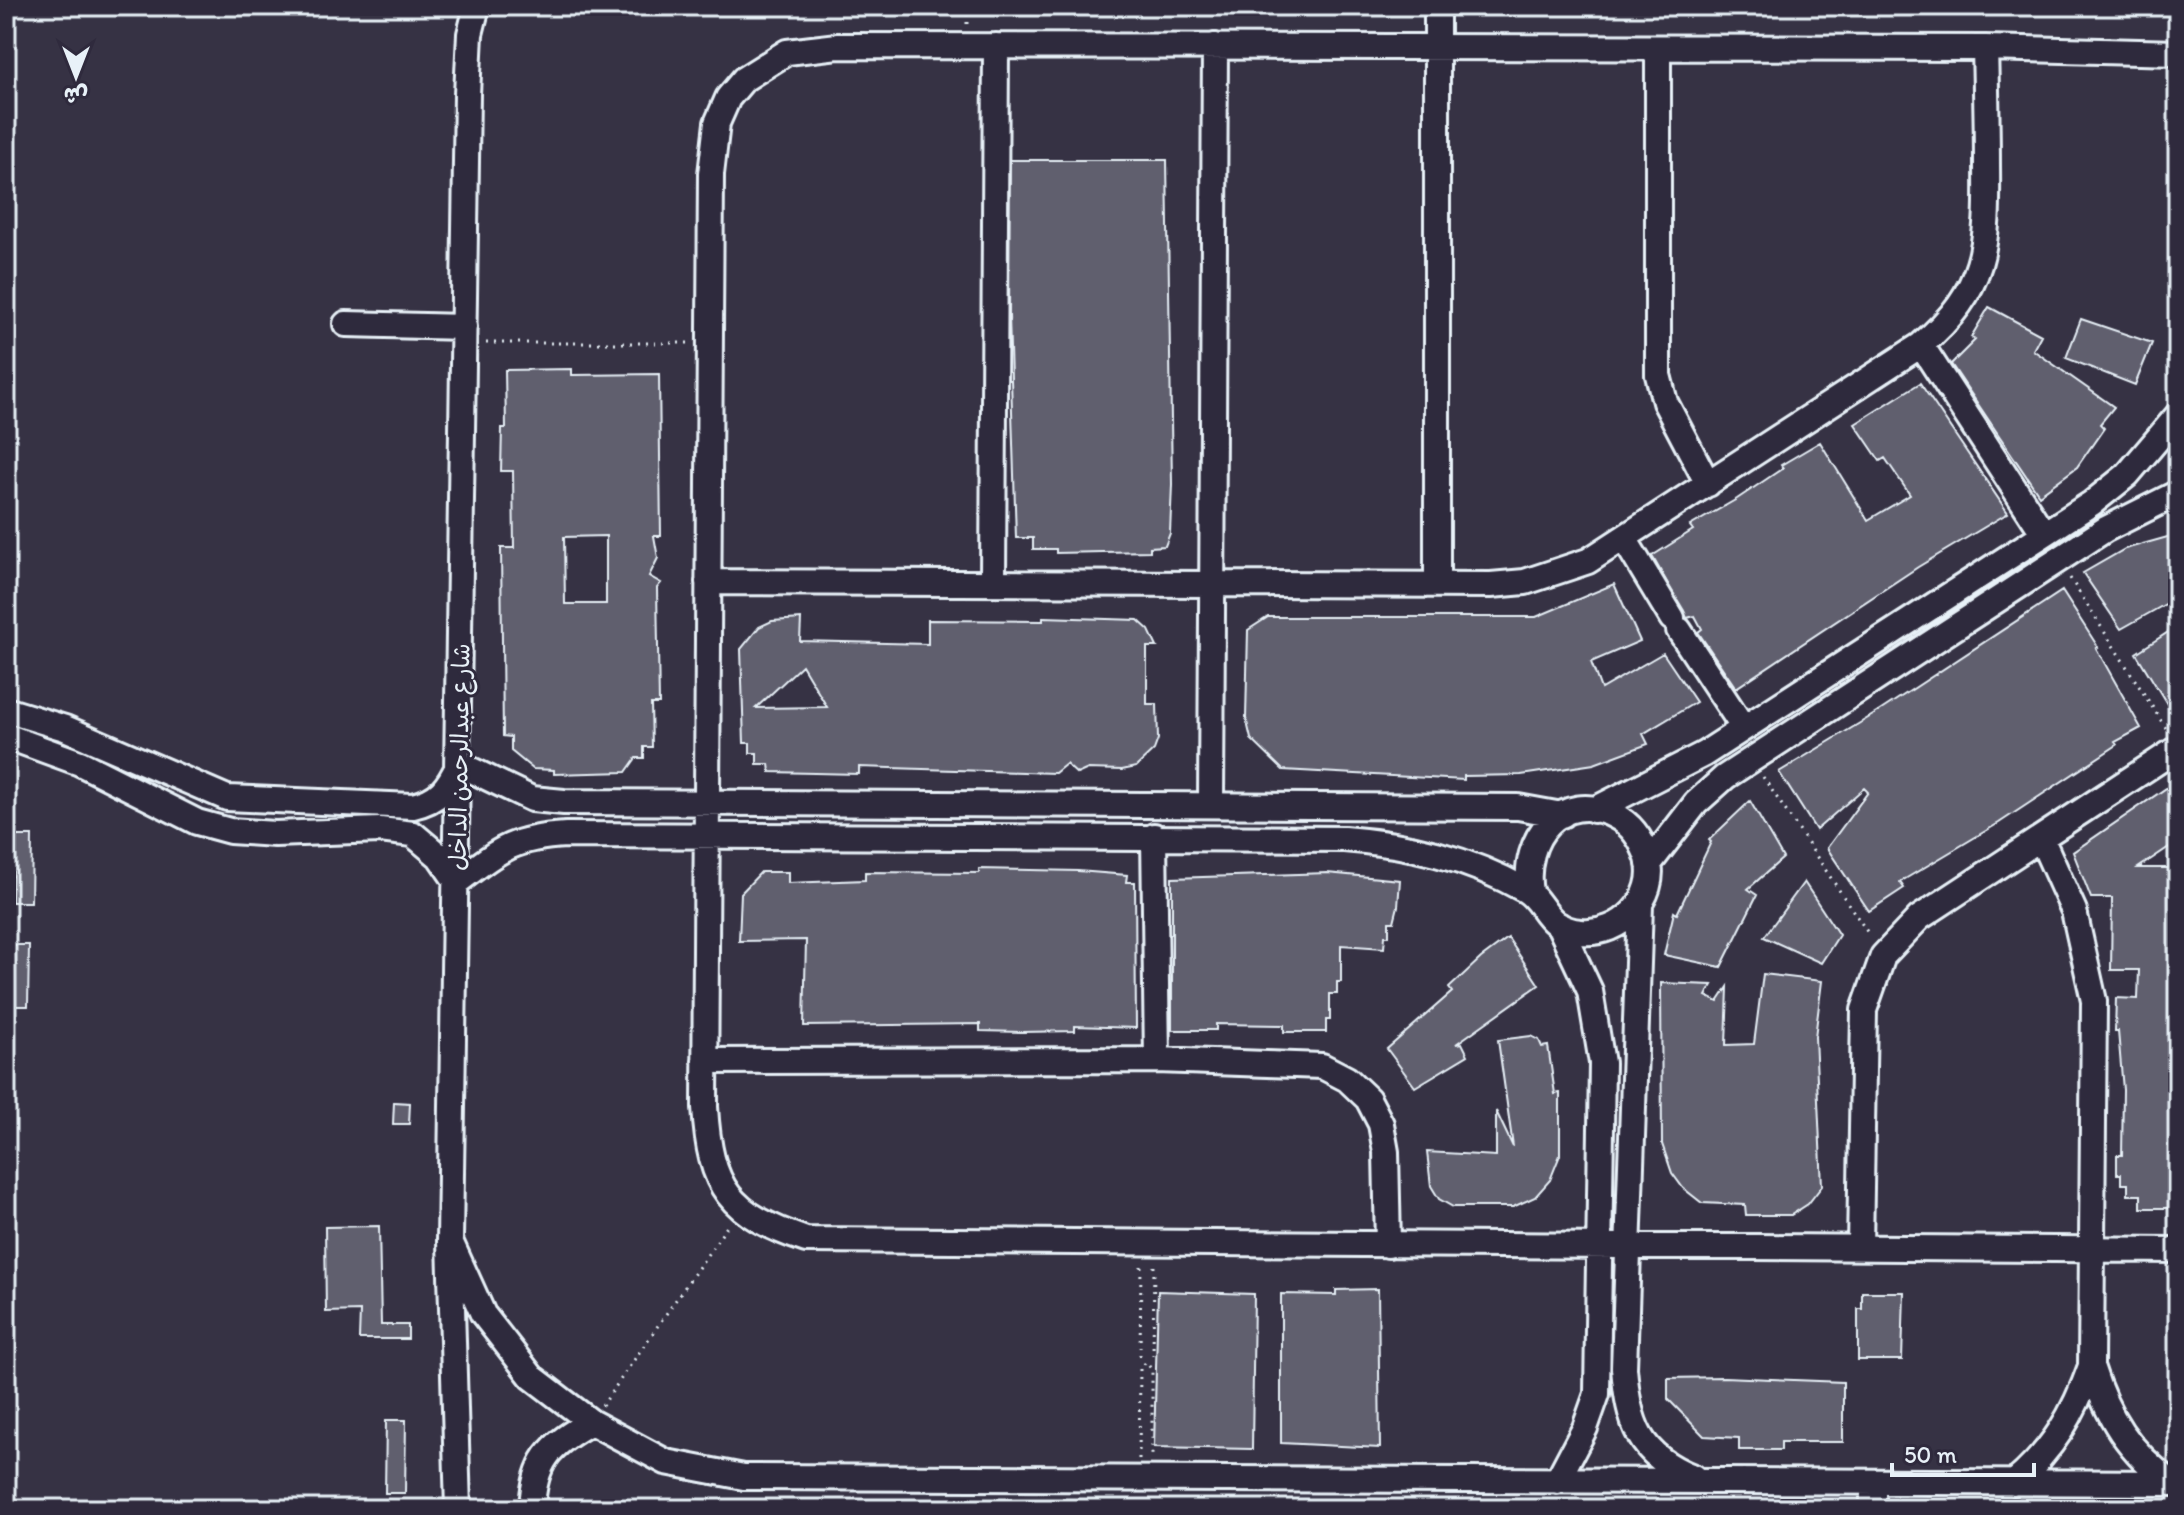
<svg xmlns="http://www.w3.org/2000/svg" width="2184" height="1515" viewBox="0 0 2184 1515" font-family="Itim,'Playpen Sans Arabic',sans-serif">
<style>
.building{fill:#605e6e;stroke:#e8f1f8;stroke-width:2;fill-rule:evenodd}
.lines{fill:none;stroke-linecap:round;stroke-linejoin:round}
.minor-casing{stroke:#e8f1f8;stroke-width:30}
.path{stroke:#e8f1f8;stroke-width:3;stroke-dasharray:2 6;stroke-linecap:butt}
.minor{stroke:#2f2a3d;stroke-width:24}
.labels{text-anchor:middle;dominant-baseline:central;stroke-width:6;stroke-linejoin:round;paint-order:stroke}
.street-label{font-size:24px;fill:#e8f1f8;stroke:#2f2a3d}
</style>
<rect width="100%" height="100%" fill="#363244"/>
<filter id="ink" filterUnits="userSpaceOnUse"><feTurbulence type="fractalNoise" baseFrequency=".0125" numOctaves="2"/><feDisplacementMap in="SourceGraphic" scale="16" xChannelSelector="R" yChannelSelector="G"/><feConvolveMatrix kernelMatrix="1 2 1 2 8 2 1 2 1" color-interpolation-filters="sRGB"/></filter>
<g filter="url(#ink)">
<path class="building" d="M 1010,160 L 1167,160 L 1172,484 L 1170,533 L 1165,546 L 1150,547 L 1150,551 L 1056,553 L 1056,549 L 1033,549 L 1033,538 L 1016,538 L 1009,316 Z
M 1989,307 L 2041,335 L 2033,350 L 2114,407 L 2100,424 L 2104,428 L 2077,467 L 2039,495 L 1951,364 L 1975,340 L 1971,337 Z
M 2081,319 L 2152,343 L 2135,385 L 2066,358 Z
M 572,369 L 572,375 L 659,374 L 661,536 L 654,536 L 658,558 L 649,576 L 661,583 L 657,588 L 659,704 L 651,704 L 652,747 L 644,747 L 644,758 L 636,758 L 626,772 L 554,774 L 554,770 L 533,769 L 511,751 L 511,737 L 503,736 L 501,548 L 514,548 L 513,471 L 501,471 L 502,428 L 506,428 L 505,370 ZM 606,536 L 606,604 L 565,604 L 564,537 Z
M 1920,383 L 2008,513 L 1918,567 L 1736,688 L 1698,632 L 1702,629 L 1695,616 L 1687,618 L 1652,556 L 1693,530 L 1690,526 L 1737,499 L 1783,468 L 1781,465 L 1820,442 L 1868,520 L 1910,495 L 1885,458 L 1880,461 L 1855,424 Z
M 2178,534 L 2178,597 L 2121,629 L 2083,573 L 2125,549 Z
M 1614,584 L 1640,641 L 1591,662 L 1601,689 L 1663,653 L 1696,702 L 1643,734 L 1648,744 L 1594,764 L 1521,775 L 1464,776 L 1464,780 L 1283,770 L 1251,739 L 1246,718 L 1248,630 L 1268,617 L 1536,617 Z
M 2062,591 L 2098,647 L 2096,648 L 2141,728 L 2115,742 L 2117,745 L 1999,823 L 1900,882 L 1904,888 L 1869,911 L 1827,848 L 1868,792 L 1864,788 L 1816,830 L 1779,772 L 1878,712 Z
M 1043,617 L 1138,620 L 1149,630 L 1157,647 L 1147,647 L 1147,704 L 1157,704 L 1158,739 L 1154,750 L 1136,767 L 1122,770 L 1088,769 L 1077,774 L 1066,764 L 1055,773 L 859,767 L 859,774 L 770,772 L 769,764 L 757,764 L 757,753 L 750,753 L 750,743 L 744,743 L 741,649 L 759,627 L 772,621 L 801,619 L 800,641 L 928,644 L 928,620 L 1043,621 ZM 802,665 L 827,707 L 756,708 Z
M 2173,629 L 2178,639 L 2178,722 L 2136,653 Z
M 2178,780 L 2178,841 L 2138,868 L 2178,868 L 2178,1208 L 2141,1208 L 2141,1195 L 2128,1195 L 2128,1184 L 2121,1184 L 2121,1174 L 2117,1174 L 2117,1155 L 2122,1155 L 2123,1090 L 2118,1031 L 2115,1031 L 2116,998 L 2138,999 L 2139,970 L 2111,970 L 2112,898 L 2091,898 L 2073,852 Z
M 1750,801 L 1783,858 L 1748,889 L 1757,895 L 1721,967 L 1664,955 L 1674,912 L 1677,914 L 1711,842 L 1709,840 Z
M 14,836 L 32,836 L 31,902 L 12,902 Z
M 979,869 L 1078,871 L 1127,875 L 1126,882 L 1135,882 L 1136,1028 L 1075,1026 L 1075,1031 L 1022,1032 L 980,1031 L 980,1024 L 804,1026 L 806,940 L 739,941 L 741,893 L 761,872 L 788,872 L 788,883 L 865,880 L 865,872 L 979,873 Z
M 1327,873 L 1400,880 L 1398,906 L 1394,922 L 1389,922 L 1389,936 L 1385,936 L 1384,948 L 1341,945 L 1341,982 L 1337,982 L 1337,994 L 1330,994 L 1330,1020 L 1326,1020 L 1326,1032 L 1284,1032 L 1284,1025 L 1216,1024 L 1216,1030 L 1172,1030 L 1172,878 Z
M 1804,882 L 1839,935 L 1821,963 L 1764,937 Z
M 1508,938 L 1539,985 L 1456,1044 L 1462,1043 L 1468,1055 L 1415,1087 L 1387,1049 L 1452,992 L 1449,988 L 1481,958 Z
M 13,945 L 29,945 L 28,1006 L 12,1006 Z
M 1763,974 L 1822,981 L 1815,1037 L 1822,1186 L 1808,1204 L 1791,1215 L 1746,1215 L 1745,1205 L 1702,1203 L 1683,1188 L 1672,1173 L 1662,1144 L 1661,983 L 1712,985 L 1706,996 L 1718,1002 L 1728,987 L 1726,1045 L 1754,1044 Z
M 1531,1036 L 1539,1040 L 1542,1047 L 1548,1046 L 1555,1094 L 1560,1093 L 1560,1155 L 1550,1180 L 1535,1197 L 1513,1207 L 1453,1207 L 1439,1199 L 1431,1186 L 1427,1152 L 1496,1156 L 1496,1111 L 1513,1147 L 1498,1040 Z
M 394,1102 L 410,1103 L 409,1124 L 393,1124 Z
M 379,1226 L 381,1325 L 408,1325 L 408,1339 L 359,1339 L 360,1311 L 326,1312 L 325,1227 Z
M 1378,1289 L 1380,1448 L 1281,1443 L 1281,1294 L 1336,1295 L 1336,1290 Z
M 1158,1291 L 1254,1294 L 1252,1449 L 1154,1447 Z
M 1862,1292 L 1904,1292 L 1902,1360 L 1858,1360 L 1858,1309 L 1862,1309 Z
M 1724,1377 L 1843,1382 L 1843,1442 L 1781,1442 L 1781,1450 L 1739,1450 L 1739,1438 L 1704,1436 L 1668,1399 L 1668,1378 Z
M 386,1420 L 406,1420 L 405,1493 L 385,1493 Z"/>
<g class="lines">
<g class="minor-casing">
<path id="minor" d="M 1437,6 L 1437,584
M 1658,48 L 1658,375 L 1665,402 L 1708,484
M 2178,53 L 1985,48 L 838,46 L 787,52 L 744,79 L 728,98 L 717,123 L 711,174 L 705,1107 C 710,1189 729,1214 806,1240 L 2178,1250
M 346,324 L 464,327
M 1921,345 L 2044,534
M 1625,540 L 1672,618
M 708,582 L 1491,585 L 1525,582 L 1588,561 L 1921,345 C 1987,289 1988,246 1987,165 C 1987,126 1986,87 1985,48
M 993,582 L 996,46
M 1679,630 L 1743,727
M 6,710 L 65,728 L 227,798 L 413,806 C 439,800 448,788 459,764 L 532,799 L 564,802 L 1518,807 L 1562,815
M 6,736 L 80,763 L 197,822 L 230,831 L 275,834 L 380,830 L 413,834 L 439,856 L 457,882 C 499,850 512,838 566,835 L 1344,839 C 1409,844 1468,858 1525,890 C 1545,901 1544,929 1581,932 C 1620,936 1659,898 1648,858 C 1642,840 1633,825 1615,816 C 1561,788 1521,839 1530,892
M 1211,805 L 1215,46
M 1594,810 L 1704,754 L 2092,503 L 2127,475 L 2178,415
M 1154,836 L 1157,1060
M 2041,838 L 2074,911 L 2094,1001 L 2091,1366 C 2107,1417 2129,1452 2172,1483
M 1649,864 L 1696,803 L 1725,777 L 2106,529 L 2178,493
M 1640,905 L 1624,1368 C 1629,1424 1638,1455 1693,1477
M 705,1061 L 1157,1060 L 1322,1066 L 1347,1079 L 1368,1099 L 1381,1124 L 1386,1152 L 1388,1245
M 450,1241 L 483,1314 L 532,1377 L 591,1422 L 666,1462 L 744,1477 L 2178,1483
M 1860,1247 L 1864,1010 L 1883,956 L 1919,918 L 2178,748
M 1557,1481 L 1585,1428 L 1597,1394 L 1602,1063 L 1590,991 L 1559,925
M 1873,1482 L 1873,1509
M 2014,1483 C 2053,1450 2074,1414 2091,1366
M 458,1509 L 450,1241 L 467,94 L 470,34 L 477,6
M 532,1509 C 534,1461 549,1445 591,1422"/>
</g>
<path class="path" d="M 967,24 L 967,6
M 486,343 L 690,343
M 2070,578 L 2167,730
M 1763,777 L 1870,936
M 1140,1356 L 1141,1263
M 1153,1356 L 1154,1264
M 602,1406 L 728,1225
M 1139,1459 L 1140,1369 L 1146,1362 L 1152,1370 L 1152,1459"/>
<use href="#minor" class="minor"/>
</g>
</g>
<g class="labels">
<g class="street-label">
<text transform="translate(459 757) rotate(-89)">شارع عبدالرحمن الداخل</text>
</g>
</g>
<rect width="2184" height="1515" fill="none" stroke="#2f2a3d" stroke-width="32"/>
<rect x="16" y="16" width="2152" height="1483" fill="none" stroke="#e8f1f8" stroke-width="3" filter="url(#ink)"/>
<g transform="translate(76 76) rotate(180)" stroke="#2f2a3d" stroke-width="6" paint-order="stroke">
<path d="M0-6L14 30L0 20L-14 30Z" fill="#e8f1f8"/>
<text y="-12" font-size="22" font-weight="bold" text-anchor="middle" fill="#e8f1f8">ش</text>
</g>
<path d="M1892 1463v12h142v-12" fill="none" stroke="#e8f1f8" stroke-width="4"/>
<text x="1904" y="1463" font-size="24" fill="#e8f1f8" stroke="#2f2a3d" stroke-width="6" paint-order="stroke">50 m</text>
</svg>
